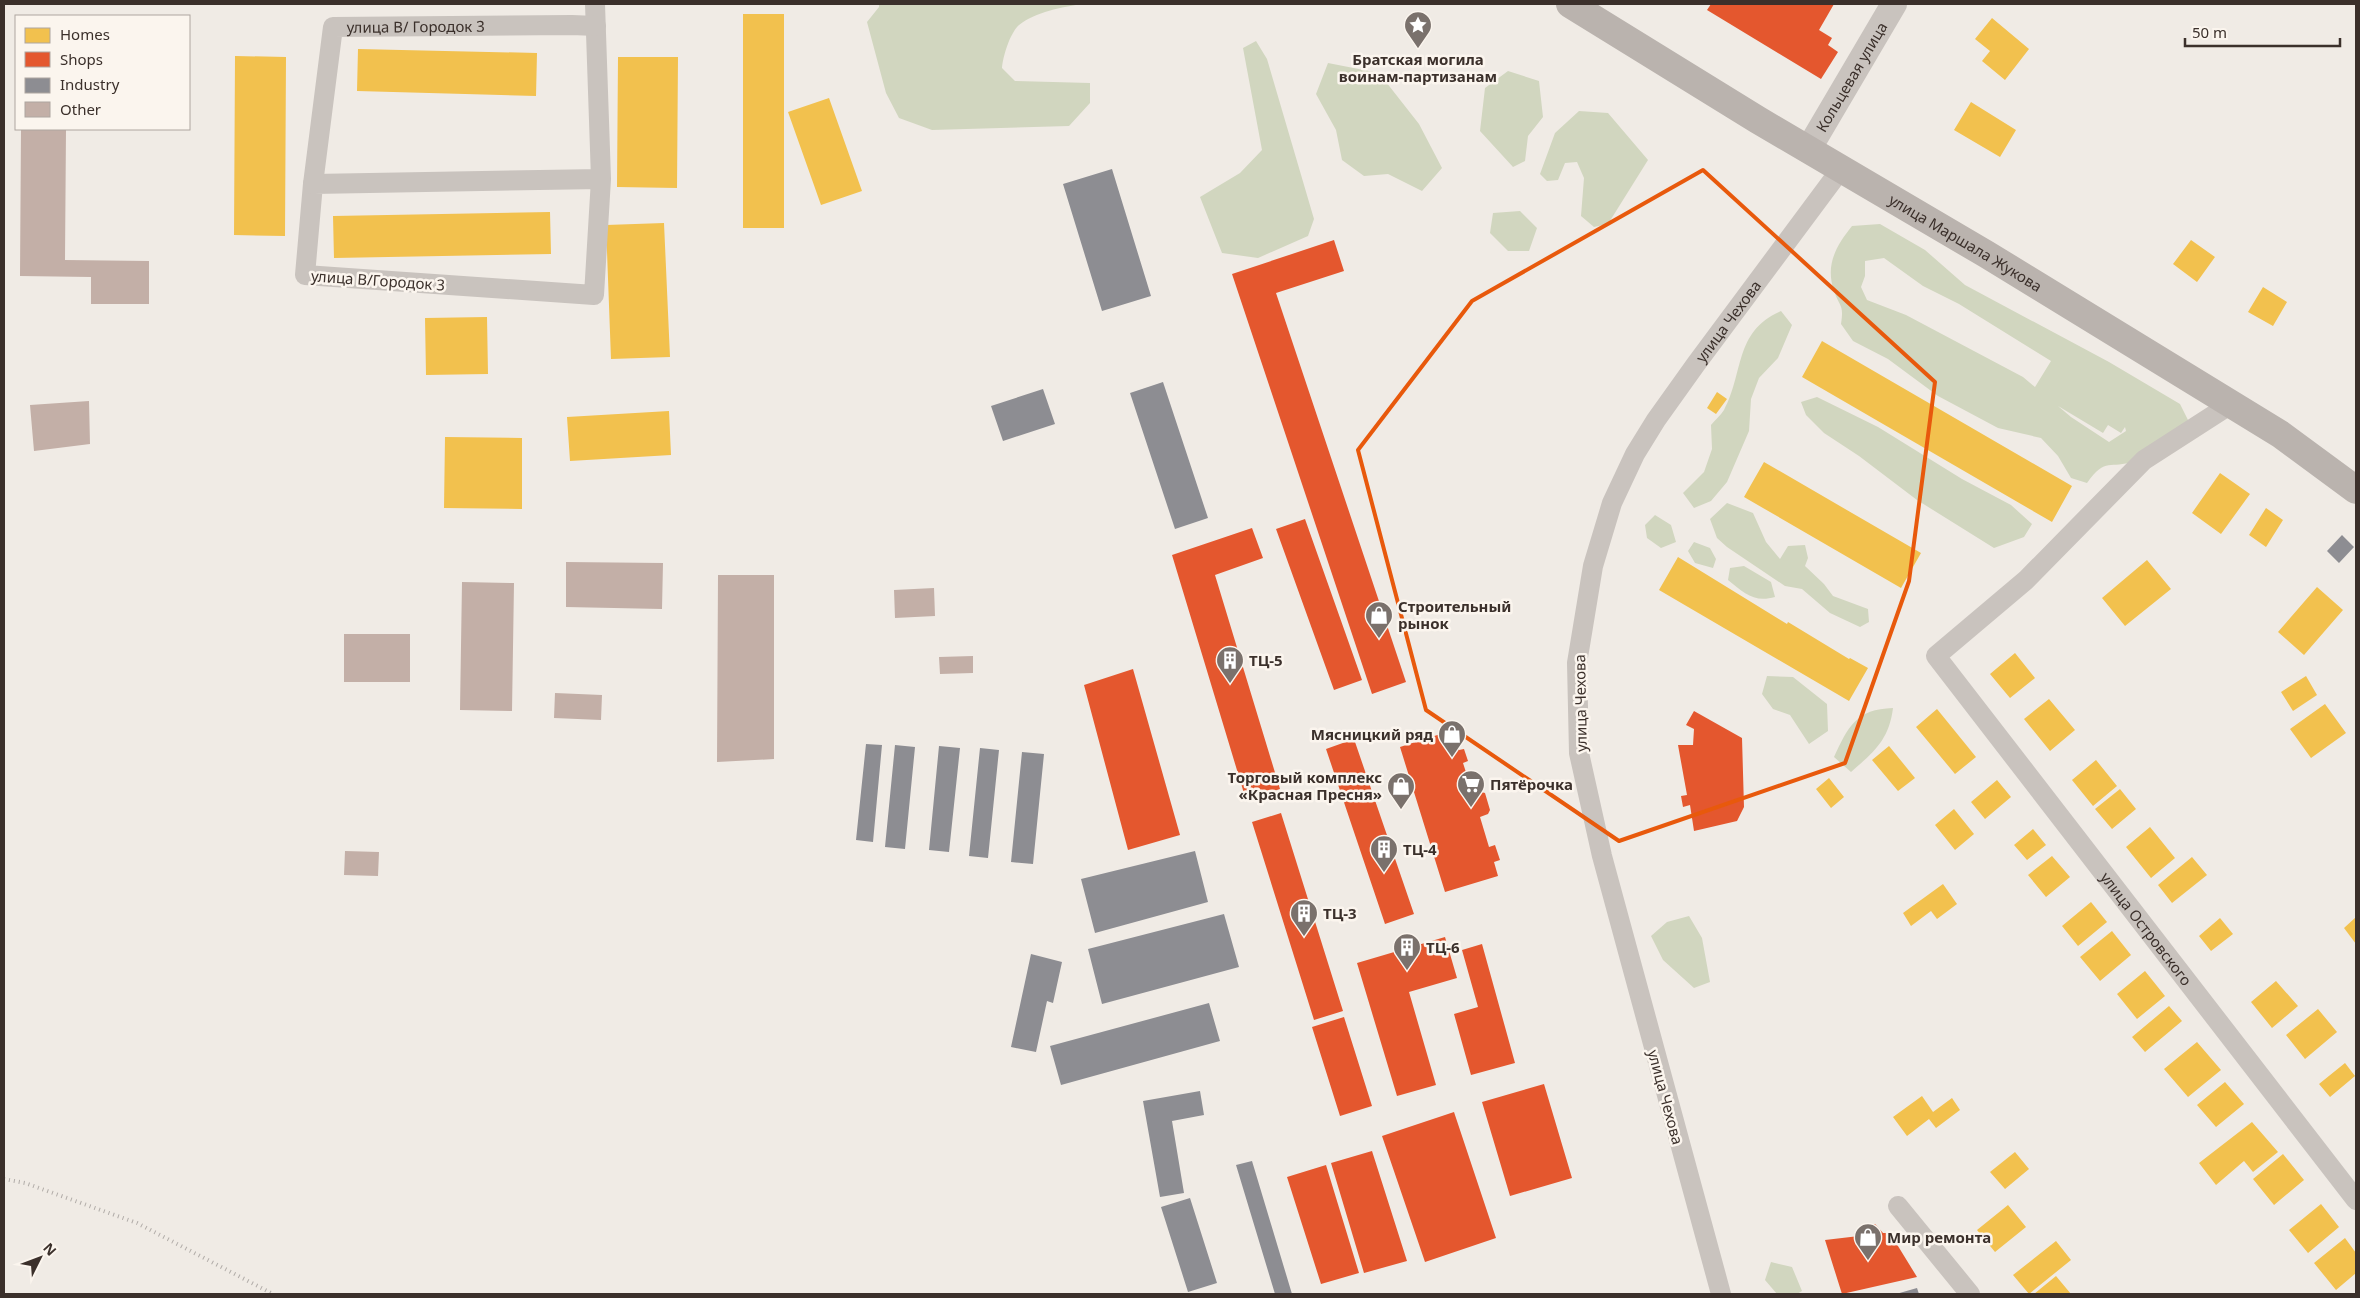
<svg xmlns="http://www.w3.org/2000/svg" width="2360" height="1298" viewBox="0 0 2360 1298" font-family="'Noto Sans',sans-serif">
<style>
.green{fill:#d1d6bf;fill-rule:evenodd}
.homes{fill:#f2c14e}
.shops{fill:#e4572e}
.industry{fill:#8d8d92}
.building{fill:#c3afa7}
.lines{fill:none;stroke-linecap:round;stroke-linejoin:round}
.minor{stroke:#c9c3be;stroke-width:20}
.tertiary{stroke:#c9c3be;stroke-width:26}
.secondary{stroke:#bab3ae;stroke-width:28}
.rail{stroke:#b1aca8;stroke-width:4;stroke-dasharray:1 4;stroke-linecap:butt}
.marked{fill:none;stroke:#e8590c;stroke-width:4;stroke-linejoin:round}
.labels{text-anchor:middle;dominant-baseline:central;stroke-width:5;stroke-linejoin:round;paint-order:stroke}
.street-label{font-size:15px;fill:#3b302b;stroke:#fbf5ee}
.poi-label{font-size:15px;font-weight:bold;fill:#3b302b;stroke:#fbf5ee;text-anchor:start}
</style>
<rect width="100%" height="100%" fill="#f0ebe5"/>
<path class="green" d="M 879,4 L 1082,4 C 1063,7 1035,12 1019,25 C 1010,33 1003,56 1002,68 L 1015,81 L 1090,83 L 1090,103 L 1069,126 L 932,130 L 899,118 L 886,93 L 867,22 L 879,7 Z
M 1256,41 L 1267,59 L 1314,219 L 1308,236 L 1258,258 L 1222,253 L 1200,197 L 1240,173 L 1262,150 L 1243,48 Z
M 1328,63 L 1379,73 L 1419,124 L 1442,168 L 1422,191 L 1388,174 L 1364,176 L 1342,160 L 1336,130 L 1316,94 Z
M 1508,71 L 1539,81 L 1543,117 L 1528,136 L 1525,161 L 1513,167 L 1480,131 L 1485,88 Z
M 1579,111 L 1608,113 L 1648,160 L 1608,224 L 1594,227 L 1581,216 L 1584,178 L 1577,162 L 1565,163 L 1558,180 L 1547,181 L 1540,174 L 1555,133 Z
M 1520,211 L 1537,228 L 1529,251 L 1508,251 L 1490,233 L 1493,213 Z
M 1880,224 L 1925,250 L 1965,285 L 2109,362 L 2180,404 L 2189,422 C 2176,431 2146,456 2134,461 C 2110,470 2106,456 2087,483 L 2071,478 L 2058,456 L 2041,438 L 1998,428 L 1938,396 L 1888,359 L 1853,341 L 1841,324 C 1844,304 1840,308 1834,291 C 1825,265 1836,246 1852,226 ZM 1884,258 L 1923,286 L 1959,304 L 2051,361 L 2035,387 L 2023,377 L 1906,315 L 1867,300 L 1861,287 L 1865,276 L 1865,261 ZM 2058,406 L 2103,433 L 2108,425 L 2121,433 L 2125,427 L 2126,431 L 2109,442 L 2071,417 Z
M 1781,311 L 1792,325 L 1778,358 L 1759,378 L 1751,399 L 1749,431 L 1727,482 L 1711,501 L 1694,508 L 1683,493 L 1704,472 L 1712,449 L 1711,425 C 1715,420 1721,415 1724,410 C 1744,373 1734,331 1781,311 Z
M 1817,397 L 1878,427 L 1962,479 L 2011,505 L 2032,524 L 2024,537 L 1994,548 L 1917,500 L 1859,456 L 1824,433 L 1806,415 L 1801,402 Z
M 1727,503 L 1753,513 L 1766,542 L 1780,559 L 1788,546 L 1805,545 L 1808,558 L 1805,566 L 1824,584 L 1833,596 L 1868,609 L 1869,622 L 1860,627 L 1830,613 L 1802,589 L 1785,586 L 1727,547 L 1717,538 L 1710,519 Z
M 1655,515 L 1671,525 L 1676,542 L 1661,548 L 1647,538 L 1645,525 Z
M 1694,542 L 1710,548 L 1716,559 L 1713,568 L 1695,563 L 1688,551 Z
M 1744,566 L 1771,582 L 1775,597 C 1754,603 1744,593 1728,580 L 1730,568 Z
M 1767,676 L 1793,677 L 1827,704 L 1828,731 L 1809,744 L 1790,715 L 1773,709 L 1762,694 Z
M 1893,708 C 1889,740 1874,752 1851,772 L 1834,757 C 1848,727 1856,709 1893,708 Z
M 1689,916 L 1702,938 L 1710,982 L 1694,988 L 1663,960 L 1651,936 L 1667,922 Z
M 1771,1262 L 1792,1267 L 1802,1291 L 1797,1294 L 1777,1294 L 1765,1280 Z"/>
<path class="homes" d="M 743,14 L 784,14 L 784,228 L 743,228 Z
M 1992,18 L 2029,49 L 2005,80 L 1982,61 L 1990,51 L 1975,39 Z
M 358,49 L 537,53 L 536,96 L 357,91 Z
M 235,56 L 286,57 L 285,236 L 234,235 Z
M 618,57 L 678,57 L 677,188 L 617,187 Z
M 829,98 L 862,191 L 821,205 L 788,112 Z
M 1971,102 L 2016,130 L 2000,157 L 1954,130 Z
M 550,212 L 551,254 L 334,258 L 333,216 Z
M 664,223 L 670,357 L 611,359 L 606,225 Z
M 2191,240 L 2215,257 L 2197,282 L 2173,264 Z
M 2263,287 L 2287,302 L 2273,326 L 2248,312 Z
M 487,317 L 488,374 L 426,375 L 425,318 Z
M 1822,341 L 2072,486 L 2052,522 L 1802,377 Z
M 1717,392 L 1727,399 L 1716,414 L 1707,408 Z
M 669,411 L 671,455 L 570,461 L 567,417 Z
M 445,437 L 522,438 L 522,509 L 444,508 Z
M 1764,462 L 1921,553 L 1901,588 L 1744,497 Z
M 2220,473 L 2250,494 L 2221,534 L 2192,513 Z
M 2266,508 L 2283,520 L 2266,547 L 2249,535 Z
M 1678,557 L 1787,624 L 1788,622 L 1849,659 L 1850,658 L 1868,668 L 1849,701 L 1659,590 Z
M 2147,560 L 2171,589 L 2125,626 L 2102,598 Z
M 2317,587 L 2343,610 L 2304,655 L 2278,632 Z
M 2015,653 L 2035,678 L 2010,698 L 1990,674 Z
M 2306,676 L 2317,695 L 2293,711 L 2281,692 Z
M 2049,699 L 2075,730 L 2050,751 L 2024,719 Z
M 2325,704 L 2346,733 L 2311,758 L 2290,729 Z
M 1937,709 L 1976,757 L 1955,774 L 1916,727 Z
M 1889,746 L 1915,778 L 1898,791 L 1872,760 Z
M 2096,760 L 2117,786 L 2093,806 L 2072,780 Z
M 1829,778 L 1844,797 L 1831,808 L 1816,789 Z
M 1997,780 L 2011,797 L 1985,819 L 1971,802 Z
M 2120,789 L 2136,809 L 2112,829 L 2095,809 Z
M 1954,809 L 1974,834 L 1955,850 L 1935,825 Z
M 2150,827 L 2175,858 L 2151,878 L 2126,847 Z
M 2033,829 L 2046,845 L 2027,860 L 2014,845 Z
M 2052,856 L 2070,877 L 2046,897 L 2028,875 Z
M 2192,857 L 2207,875 L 2172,903 L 2158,885 Z
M 1943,884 L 1957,904 L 1937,919 L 1931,911 L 1911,926 L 1903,913 Z
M 2091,902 L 2107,922 L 2078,946 L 2062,926 Z
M 2356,917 L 2356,944 L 2344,928 Z
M 2220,918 L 2233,934 L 2211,951 L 2199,936 Z
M 2112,931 L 2131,955 L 2100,981 L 2080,957 Z
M 2145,971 L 2165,996 L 2137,1019 L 2117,994 Z
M 2276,981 L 2298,1006 L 2272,1028 L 2251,1002 Z
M 2169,1006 L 2182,1021 L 2145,1052 L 2132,1037 Z
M 2318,1009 L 2337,1032 L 2305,1059 L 2286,1035 Z
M 2197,1042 L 2221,1070 L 2188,1097 L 2164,1069 Z
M 2345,1063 L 2355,1076 L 2330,1097 L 2319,1084 Z
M 2225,1082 L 2244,1104 L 2216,1127 L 2197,1105 Z
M 1922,1096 L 1933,1112 L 1952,1098 L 1960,1110 L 1936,1128 L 1929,1119 L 1907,1136 L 1893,1117 Z
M 2252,1122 L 2278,1152 L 2253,1172 L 2244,1161 L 2216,1185 L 2199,1163 Z
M 2015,1152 L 2029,1169 L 2005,1189 L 1990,1172 Z
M 2283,1154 L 2304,1180 L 2274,1205 L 2253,1179 Z
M 2321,1204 L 2339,1227 L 2308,1253 L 2289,1230 Z
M 2008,1205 L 2026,1227 L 1995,1252 L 1977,1230 Z
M 2345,1238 L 2356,1253 L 2356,1273 L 2336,1290 L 2314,1263 Z
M 2056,1241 L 2071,1260 L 2029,1294 L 2013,1275 Z
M 2056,1276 L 2071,1294 L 2034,1294 Z"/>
<path class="shops" d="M 1711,4 L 1834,4 L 1819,30 L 1832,38 L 1828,45 L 1838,52 L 1821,79 L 1707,10 Z
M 1334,240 L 1344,271 L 1276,293 L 1406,682 L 1372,694 L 1232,274 Z
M 1305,519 L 1362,680 L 1334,690 L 1276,529 Z
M 1252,528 L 1263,558 L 1215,575 L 1280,789 L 1246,800 L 1172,555 Z
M 1133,669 L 1180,835 L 1128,850 L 1084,685 Z
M 1694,711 L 1742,738 L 1744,807 L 1737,821 L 1694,831 L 1690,805 L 1683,807 L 1681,796 L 1687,795 L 1678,745 L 1693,745 L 1694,729 L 1686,725 Z
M 1453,730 L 1459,750 L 1464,749 L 1468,761 L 1463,763 L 1473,794 L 1481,792 L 1485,793 L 1490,810 L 1488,814 L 1480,817 L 1489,847 L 1495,845 L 1500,860 L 1494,862 L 1498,876 L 1445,892 L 1400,747 Z
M 1354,739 L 1414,914 L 1385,924 L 1326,749 Z
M 1281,813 L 1343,1011 L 1314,1020 L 1252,822 Z
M 1445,937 L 1457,978 L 1409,992 L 1436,1085 L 1397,1096 L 1357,963 Z
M 1482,944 L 1515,1063 L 1471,1075 L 1454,1014 L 1478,1007 L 1462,950 Z
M 1344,1017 L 1372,1106 L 1340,1116 L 1312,1027 Z
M 1544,1084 L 1572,1178 L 1510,1196 L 1482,1102 Z
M 1454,1112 L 1496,1238 L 1425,1262 L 1382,1136 Z
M 1372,1151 L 1407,1261 L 1364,1273 L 1331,1163 Z
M 1326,1165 L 1359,1273 L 1321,1284 L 1287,1177 Z
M 1875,1224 L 1883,1233 L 1890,1233 L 1917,1277 L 1842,1294 L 1825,1240 L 1859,1236 Z"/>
<path class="industry" d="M 1112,169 L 1151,296 L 1102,311 L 1063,184 Z
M 1163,382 L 1208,518 L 1175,529 L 1130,393 Z
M 1043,389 L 1055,424 L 1003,441 L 991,406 Z
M 2342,535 L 2354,547 L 2339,563 L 2327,551 Z
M 866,744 L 882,745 L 873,842 L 856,840 Z
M 895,745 L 915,747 L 905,849 L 885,847 Z
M 939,746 L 960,748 L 949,852 L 929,850 Z
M 980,748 L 999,750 L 988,858 L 969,856 Z
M 1022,752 L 1044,754 L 1033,864 L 1011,862 Z
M 1195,851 L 1208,902 L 1095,933 L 1081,879 Z
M 1224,914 L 1239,967 L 1102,1004 L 1088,949 Z
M 1031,954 L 1062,962 L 1053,1003 L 1047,1001 L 1036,1052 L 1011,1047 Z
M 1209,1003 L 1220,1041 L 1061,1085 L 1050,1046 Z
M 1200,1091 L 1204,1115 L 1172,1121 L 1184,1193 L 1160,1197 L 1143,1101 Z
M 1252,1161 L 1292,1294 L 1275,1294 L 1236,1165 Z
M 1190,1198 L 1217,1283 L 1188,1292 L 1161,1207 Z
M 1917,1288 L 1919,1294 L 1896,1294 Z"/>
<path class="building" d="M 21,129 L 66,129 L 65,260 L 149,261 L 149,304 L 91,304 L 91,277 L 20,276 Z
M 89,401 L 90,444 L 34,451 L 30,405 Z
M 566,562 L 663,563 L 662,609 L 566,607 Z
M 718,575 L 774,575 L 774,759 L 717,762 Z
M 462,582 L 514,583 L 512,711 L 460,710 Z
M 934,588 L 935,616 L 895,618 L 894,590 Z
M 344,634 L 410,634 L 410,682 L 344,682 Z
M 973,656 L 973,673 L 940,674 L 939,657 Z
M 555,693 L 602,695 L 601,720 L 554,718 Z
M 345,851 L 379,852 L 378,876 L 344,875 Z"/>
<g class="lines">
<g class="minor">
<path d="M 595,4 L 601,179 L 594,295 L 305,275 L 313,184 L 601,179"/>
<path id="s1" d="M 313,184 L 333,27 L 572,25 L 596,26"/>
<path id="s2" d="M 2231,404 L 2144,460 L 2026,580 L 1936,656 L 2356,1200"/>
<path d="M 1898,1206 L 1970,1294"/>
<path id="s3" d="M 1721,1294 L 1602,856 L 1579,753 L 1577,663 L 1593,566 L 1612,503 L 1635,454 L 1656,420 L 1696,364 L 1841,169"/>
</g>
<path class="tertiary" id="s4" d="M 1808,150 L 1894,4"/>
<path class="secondary" id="s5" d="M 1570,4 L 1758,120 L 1986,254 L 2280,434 L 2356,490"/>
<path class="rail" d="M 4,1179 L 25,1183 L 137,1223 L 273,1294"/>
</g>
<path class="marked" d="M 1703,170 L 1935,382 L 1909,581 L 1845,763 L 1619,841 L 1426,710 L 1358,450 L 1472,301 Z"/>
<defs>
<g id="sight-pin" transform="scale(1.4375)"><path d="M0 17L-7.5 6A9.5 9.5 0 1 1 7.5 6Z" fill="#7a716c" stroke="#fbf5ee"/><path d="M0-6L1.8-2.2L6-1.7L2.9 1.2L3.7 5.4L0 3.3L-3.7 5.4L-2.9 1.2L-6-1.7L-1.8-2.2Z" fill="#fff"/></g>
<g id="shop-pin" transform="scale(1.4375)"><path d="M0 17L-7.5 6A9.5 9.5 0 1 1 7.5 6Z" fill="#7a716c" stroke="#fbf5ee"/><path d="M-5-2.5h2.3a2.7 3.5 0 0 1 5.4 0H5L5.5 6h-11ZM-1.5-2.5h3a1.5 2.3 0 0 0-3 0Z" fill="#fff"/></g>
<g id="building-pin" transform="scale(1.4375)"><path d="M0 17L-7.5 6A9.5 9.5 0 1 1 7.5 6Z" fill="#7a716c" stroke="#fbf5ee"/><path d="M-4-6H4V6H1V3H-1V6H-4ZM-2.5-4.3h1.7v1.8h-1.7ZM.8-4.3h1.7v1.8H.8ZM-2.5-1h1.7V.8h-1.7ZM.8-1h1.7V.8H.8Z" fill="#fff"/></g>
<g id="supermarket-pin" transform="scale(1.4375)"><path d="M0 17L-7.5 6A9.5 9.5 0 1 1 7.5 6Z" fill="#7a716c" stroke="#fbf5ee"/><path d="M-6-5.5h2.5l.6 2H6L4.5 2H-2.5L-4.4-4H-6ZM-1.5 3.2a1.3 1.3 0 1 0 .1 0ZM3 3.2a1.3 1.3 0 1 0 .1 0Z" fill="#fff"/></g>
</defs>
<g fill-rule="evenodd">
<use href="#sight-pin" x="1418" y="25"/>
<use href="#shop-pin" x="1379" y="615"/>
<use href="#building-pin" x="1230" y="660"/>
<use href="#shop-pin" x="1452" y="734"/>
<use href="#supermarket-pin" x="1471" y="784"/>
<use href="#shop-pin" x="1401" y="786"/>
<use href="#building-pin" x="1384" y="849"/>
<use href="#building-pin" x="1304" y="913"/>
<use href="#building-pin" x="1407" y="947"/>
<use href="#shop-pin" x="1868" y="1237"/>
</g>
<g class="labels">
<g class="street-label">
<text stroke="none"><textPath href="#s1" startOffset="241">улица В/ Городок 3</textPath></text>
<text stroke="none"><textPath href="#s4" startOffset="85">Кольцевая улица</textPath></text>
<text stroke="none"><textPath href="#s5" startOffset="462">улица Маршала Жукова</textPath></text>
<text transform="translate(378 280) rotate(4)">улица В/Городок 3</text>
<text stroke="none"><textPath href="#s3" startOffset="1030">улица Чехова</textPath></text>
<text transform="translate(1580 703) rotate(-91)">улица Чехова</text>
<text stroke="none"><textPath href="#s2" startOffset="734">улица Островского</textPath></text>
<text transform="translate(1666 1097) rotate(75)">улица Чехова</text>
</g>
<g class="poi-label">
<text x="1418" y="59" text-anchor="middle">Братская могила<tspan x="1418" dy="17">воинам-партизанам</tspan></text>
<text x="1398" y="606">Строительный<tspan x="1398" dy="17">рынок</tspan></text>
<text x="1249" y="660">ТЦ-5</text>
<text x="1433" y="734" text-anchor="end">Мясницкий ряд</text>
<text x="1382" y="777" text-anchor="end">Торговый комплекс<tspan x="1382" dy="17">«Красная Пресня»</tspan></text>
<text x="1490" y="784">Пятёрочка</text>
<text x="1403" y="849">ТЦ-4</text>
<text x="1323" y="913">ТЦ-3</text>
<text x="1426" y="947">ТЦ-6</text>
<text x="1887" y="1237">Мир ремонта</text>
</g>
</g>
<rect width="2360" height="1298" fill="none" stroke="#3b302b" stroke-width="10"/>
<rect x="15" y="15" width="175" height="115" fill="#fbf5ee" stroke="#aea6a0"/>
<rect x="25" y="28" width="25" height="15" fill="#f2c14e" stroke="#aea6a0"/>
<text x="60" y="40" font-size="15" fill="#3b302b">Homes</text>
<rect x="25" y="52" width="25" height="15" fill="#e4572e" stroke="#aea6a0"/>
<text x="60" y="65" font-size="15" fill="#3b302b">Shops</text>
<rect x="25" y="78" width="25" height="15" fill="#8d8d92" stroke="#aea6a0"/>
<text x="60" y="90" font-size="15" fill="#3b302b">Industry</text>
<rect x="25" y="102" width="25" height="15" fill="#c3afa7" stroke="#aea6a0"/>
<text x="60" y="115" font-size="15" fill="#3b302b">Other</text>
<g transform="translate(40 1258) rotate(48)" stroke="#fbf5ee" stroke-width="4" paint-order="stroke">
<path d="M0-4L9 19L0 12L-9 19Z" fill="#3b302b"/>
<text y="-8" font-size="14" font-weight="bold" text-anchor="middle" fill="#3b302b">N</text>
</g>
<path d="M2185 38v8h155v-8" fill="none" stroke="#3b302b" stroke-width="2.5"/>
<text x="2192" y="38" font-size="15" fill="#3b302b" stroke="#fbf5ee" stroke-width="4" paint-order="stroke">50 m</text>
</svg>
